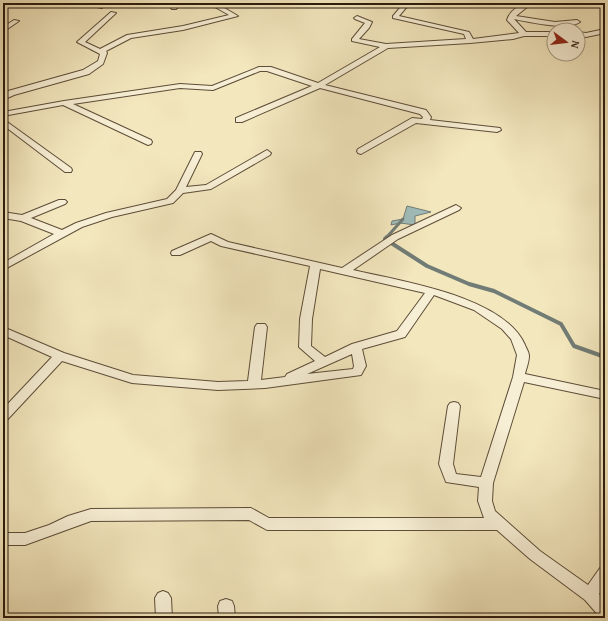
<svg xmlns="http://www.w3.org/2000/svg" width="608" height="621" viewBox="0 0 608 621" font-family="'Gentium Book Plus',serif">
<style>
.water{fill:#a0bdbc;stroke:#717c76}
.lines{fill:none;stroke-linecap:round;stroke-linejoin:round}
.stream-far1{stroke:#717c76;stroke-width:3}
.stream{stroke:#717c76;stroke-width:4}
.minor-casing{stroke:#5d4d38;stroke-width:2}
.minor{fill:#f7efd5;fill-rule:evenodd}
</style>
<rect width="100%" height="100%" fill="#f3e7be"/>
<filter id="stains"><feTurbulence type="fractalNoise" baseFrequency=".005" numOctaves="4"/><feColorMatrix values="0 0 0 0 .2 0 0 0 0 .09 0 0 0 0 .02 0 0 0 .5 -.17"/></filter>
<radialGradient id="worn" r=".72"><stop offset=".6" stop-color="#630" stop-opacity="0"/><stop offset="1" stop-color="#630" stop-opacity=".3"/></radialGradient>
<path class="water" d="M 407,206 L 431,212 L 415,216 L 415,225 L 400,223 L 391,225 L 392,221 L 403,219 Z"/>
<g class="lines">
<path class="stream-far1" d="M 386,238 L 403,219"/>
<path class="stream" d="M 387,237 L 385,239 L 427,266 L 469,284 L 494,291 L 561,324 L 574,346 L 605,357"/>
<g class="minor-casing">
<path id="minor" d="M 99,3 L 105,3 L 102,8 L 97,7 Z
M 175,3 L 181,3 L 176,9 L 172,9 L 171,8 Z
M 208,3 L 216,3 L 238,16 L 183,30 L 131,38 L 106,51 L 107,53 L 103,64 L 89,74 L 14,95 L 3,100 L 3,95 L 8,91 L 83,70 L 98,61 L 100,54 L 77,42 L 111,12 L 116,13 L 85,42 L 100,49 L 127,35 L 183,26 L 229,15 Z
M 404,3 L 410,3 L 399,16 L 469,32 L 473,39 L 519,33 L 507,20 C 510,10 521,3 532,3 L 516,16 L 555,22 L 577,20 L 580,22 C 568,31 529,22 514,19 L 526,32 L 554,32 L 554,36 L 524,36 L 513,39 L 470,43 L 388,48 L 325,85 L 426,110 L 431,117 L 430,120 L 500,128 L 501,130 L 497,132 L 416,123 L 361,154 L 358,153 L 357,151 L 358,149 L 412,118 L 422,119 L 423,117 L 420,114 L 320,88 L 242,122 L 236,122 L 236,118 L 312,86 L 267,71 L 260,71 L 213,90 L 180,88 L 73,104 L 151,140 L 152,142 L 151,144 L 148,145 L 63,105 L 3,116 L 3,112 L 64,101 L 180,84 L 212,86 L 259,67 L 271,67 L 318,83 L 380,47 L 352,41 L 352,39 L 365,23 L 355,19 L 354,18 L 357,16 L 372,22 L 369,28 L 359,39 L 386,44 L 466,39 L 464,34 L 393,18 L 393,16 Z
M 14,20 L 19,21 L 3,32 L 3,27 Z
M 605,29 L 605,33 L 586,37 L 578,36 L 578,32 L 586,33 Z
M 3,119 L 71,168 L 72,170 L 71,172 L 65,172 L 3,125 Z
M 267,150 L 271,153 L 270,155 L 211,189 L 183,193 L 173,203 L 112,217 L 82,227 L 3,270 L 3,263 L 54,234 L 21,221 L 3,218 L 3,212 L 22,215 L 59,200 L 65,200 L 67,202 L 65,204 L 31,218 L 62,230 L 76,223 L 106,213 L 167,199 L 176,190 L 195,152 L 201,152 L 202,154 L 186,187 L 206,185 Z
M 456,205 L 461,208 L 459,210 L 398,239 L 353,270 C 400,281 504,296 525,345 C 526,348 529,352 529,356 C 529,362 526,369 525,374 L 605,391 L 605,399 L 524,382 L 493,483 L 492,501 L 495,511 L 540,551 L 588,585 L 600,568 L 605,567 L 605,586 L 599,594 L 605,600 L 605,618 L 599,616 L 585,600 L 530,559 L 497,530 L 267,530 L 249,520 L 91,521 L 25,545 L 3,545 L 3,533 L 25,533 L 49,525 L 68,516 L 91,509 L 251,508 L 269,518 L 484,518 L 478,501 L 479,487 L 446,482 L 439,464 L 448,406 L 450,403 L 454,402 L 458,403 L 460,406 L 453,464 L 456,474 L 481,477 L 513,377 L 517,355 L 511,339 L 502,329 L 474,310 L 434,295 L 405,337 L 362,349 L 366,366 L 361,375 L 265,388 L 218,390 L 132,383 L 62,361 L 7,420 L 3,421 L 3,409 L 52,357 L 3,335 L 3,327 L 64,353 L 133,375 L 218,382 L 248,381 L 255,327 L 257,324 L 265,324 L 267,327 L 261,380 L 285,377 L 287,374 L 315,361 L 299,347 L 300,319 L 310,266 L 221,246 L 211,241 L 180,255 L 172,255 L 171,253 L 172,251 L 211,234 L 228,242 L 342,268 L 392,235 ZM 320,269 L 425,293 L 397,331 L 352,344 L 325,357 L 311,346 L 312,319 ZM 352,354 L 354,366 L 353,369 L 307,374 Z
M 163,591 L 168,593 L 171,598 L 172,618 L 156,618 L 155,598 L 158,593 Z
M 226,599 L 232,601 L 234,606 L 235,618 L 219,618 L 218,606 L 220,601 Z"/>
</g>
<use href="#minor" class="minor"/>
</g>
<rect width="608" height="621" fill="none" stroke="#f3e7be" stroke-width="16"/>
<rect x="4" y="4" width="600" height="613" fill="none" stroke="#2b1a0c" stroke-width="2"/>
<rect x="8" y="8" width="592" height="605" fill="none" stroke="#2b1a0c"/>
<g transform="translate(566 42) rotate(105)"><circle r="19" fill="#f7efd5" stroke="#a59a85"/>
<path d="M0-3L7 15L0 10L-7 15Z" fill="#8f2418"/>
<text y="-6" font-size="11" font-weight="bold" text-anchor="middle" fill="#2b1a0c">N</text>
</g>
<rect width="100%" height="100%" filter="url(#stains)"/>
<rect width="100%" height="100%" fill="url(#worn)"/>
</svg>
